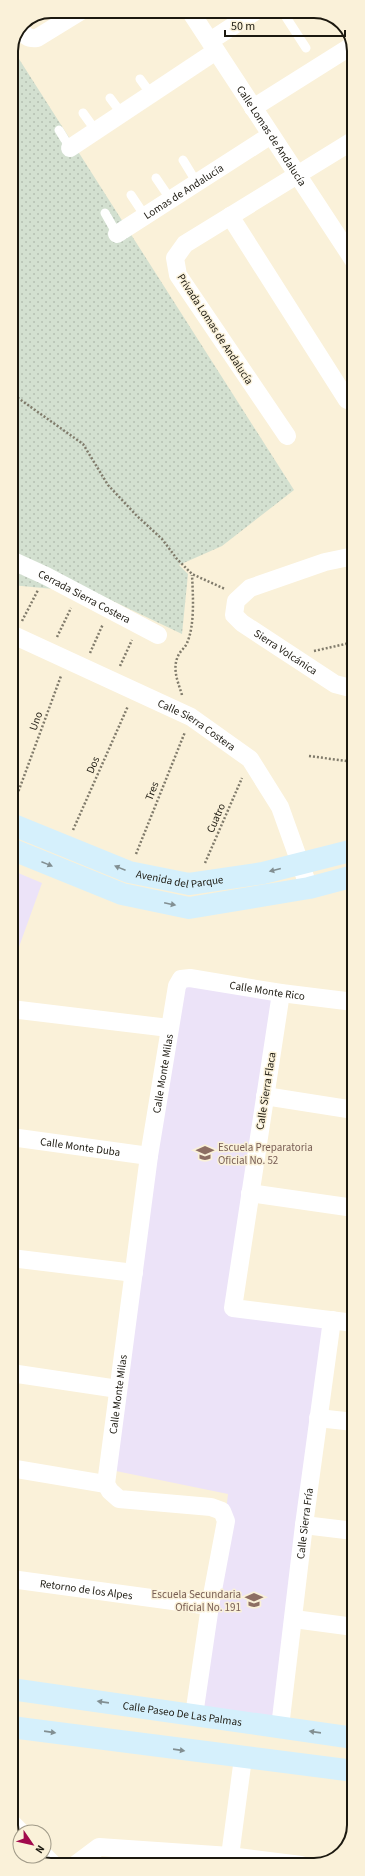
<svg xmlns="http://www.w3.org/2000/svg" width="365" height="1876" viewBox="0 0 365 1876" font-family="'Source Sans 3',sans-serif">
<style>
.education{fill:#ece3f8}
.grass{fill:url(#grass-dots)}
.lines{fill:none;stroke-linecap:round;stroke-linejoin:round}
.path{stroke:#807b6b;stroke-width:2.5;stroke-dasharray:2 2;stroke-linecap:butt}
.lane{stroke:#fff;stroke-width:9}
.street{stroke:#fff;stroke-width:18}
.secondary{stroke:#d5f0fc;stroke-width:22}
.oneway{fill:#828f92}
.labels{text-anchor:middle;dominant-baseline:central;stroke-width:3;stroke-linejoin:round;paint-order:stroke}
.street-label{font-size:11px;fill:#1c1910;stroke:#faf1d9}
.education-label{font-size:11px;fill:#785e54;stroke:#faf1d9;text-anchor:start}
.rim{fill:none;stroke:#1c1910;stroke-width:2}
</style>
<defs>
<pattern id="grass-dots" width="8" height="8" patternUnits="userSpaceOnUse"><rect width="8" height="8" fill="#d3e0d0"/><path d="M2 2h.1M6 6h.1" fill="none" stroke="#b5c0b2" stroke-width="1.8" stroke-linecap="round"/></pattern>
</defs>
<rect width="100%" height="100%" fill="#faf1d9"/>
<path class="education" d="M 11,870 L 42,883 L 11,969 Z
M 181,981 L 278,995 L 229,1311 L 329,1324 L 279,1718 L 204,1707 L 228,1494 L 111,1470 Z"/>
<path class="grass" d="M 12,48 L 294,490 L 222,546 L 179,565 L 188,574 L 182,634 L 96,593 L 11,585 Z"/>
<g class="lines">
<path class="path" d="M 11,393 L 83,444 L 108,485 L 137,516 L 162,539 L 177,559 L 192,574 L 225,589
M 22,621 L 38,590
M 57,637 L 71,608
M 314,651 L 354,642
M 90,653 L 103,624
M 120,666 L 132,640
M 182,695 C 178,682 172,669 178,656 C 180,651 185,648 187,643 C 195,625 193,595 192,575
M 309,756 L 354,762
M 13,806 L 61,676
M 73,830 L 128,706
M 136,854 L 185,732
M 205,863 L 242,778"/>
<path class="lane" d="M 282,11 L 306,48
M 140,79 L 151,94
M 110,98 L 122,114
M 83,113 L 96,131
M 59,130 L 70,148
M 183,160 L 197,183
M 156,178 L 171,200
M 131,195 L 145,216
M 105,213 L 117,234"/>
<g class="street">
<path id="s1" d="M 190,11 L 354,261"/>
<path d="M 20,28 C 25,36 28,39 37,38 L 81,11"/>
<path d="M 210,41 L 256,11"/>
<path d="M 253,108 L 353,45"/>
<path d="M 70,148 L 216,51"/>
<path d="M 230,216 L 347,400"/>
<path id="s2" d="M 117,234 L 271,135"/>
<path d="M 287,436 L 178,275 L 175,258 L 185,244 L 354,140"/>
<path id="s3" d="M 354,556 L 325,562 L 250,588 L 236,601 L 234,615 L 242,623 L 335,684 L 354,689"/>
<path id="s4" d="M 11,560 L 46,576 L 158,635"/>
<path id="s5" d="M 11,634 L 191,717 L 250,759 L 280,807 L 309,888"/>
<path d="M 281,993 L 233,1308 L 354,1323"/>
<path d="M 11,1009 L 169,1028"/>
<path d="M 265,1096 L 354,1110"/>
<path id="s6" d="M 11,1137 L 149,1156"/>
<path d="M 250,1193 L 354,1208"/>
<path d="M 11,1258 L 134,1273"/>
<path d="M 11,1373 L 118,1389"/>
<path d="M 318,1418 L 354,1422"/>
<path d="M 11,1468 L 106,1484"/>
<path d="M 304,1525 L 354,1531"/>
<path id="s7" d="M 11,1579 L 210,1606"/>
<path d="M 294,1619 L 354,1627"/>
<path id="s8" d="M 194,1715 L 210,1606 L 226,1521 L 222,1511 L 211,1507 L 119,1499 L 110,1491 L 106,1484 L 149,1156 L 177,986 L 181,979 L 190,978 L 281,993 L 354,1002"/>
<path id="s9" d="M 280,1727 L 304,1525 L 332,1320"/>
<path d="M 11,1822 L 21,1832"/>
<path d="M 44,1855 L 54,1865"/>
<path d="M 230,1856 L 243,1758"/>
<path d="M 75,1865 L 99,1847 L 230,1856 L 301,1865"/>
</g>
<g class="secondary">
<path id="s10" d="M 11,824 L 129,872 L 189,884 L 263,873 L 354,850"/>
<path d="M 11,849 L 122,894 L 189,908 L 309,888 L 354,876"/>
<path id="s11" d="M 11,1689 L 354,1738"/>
<path d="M 11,1727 L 354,1771"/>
</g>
</g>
<defs><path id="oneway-solid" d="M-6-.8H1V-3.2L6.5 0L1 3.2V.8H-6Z"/></defs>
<g class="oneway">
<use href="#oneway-solid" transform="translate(47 864) rotate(22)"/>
<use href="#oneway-solid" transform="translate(120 868) rotate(-158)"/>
<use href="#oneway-solid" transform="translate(275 870) rotate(166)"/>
<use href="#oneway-solid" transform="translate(170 904) rotate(12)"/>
<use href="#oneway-solid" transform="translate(103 1702) rotate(-172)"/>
<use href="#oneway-solid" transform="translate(50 1732) rotate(8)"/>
<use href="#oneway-solid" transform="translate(315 1732) rotate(-172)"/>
<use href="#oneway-solid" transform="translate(179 1750) rotate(8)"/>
</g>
<defs>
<g id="school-bare" transform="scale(1.38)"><path d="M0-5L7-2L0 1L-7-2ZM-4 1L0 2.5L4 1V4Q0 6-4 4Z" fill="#8d6e63" stroke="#faf1d9" stroke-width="2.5" paint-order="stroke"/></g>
</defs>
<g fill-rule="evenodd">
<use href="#school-bare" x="205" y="1153"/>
<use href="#school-bare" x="254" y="1600"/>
</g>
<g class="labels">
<g class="street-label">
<text stroke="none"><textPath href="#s1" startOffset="149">Calle Lomas de Andalucía</textPath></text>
<text stroke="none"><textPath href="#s2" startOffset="79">Lomas de Andalucía</textPath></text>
<text transform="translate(215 329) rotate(57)">Privada Lomas de Andalucía</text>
<text stroke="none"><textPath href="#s4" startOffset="82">Cerrada Sierra Costera</textPath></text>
<text stroke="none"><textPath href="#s3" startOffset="206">Sierra Volcánica</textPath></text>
<text transform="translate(36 721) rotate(-70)">Uno</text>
<text stroke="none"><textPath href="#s5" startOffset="207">Calle Sierra Costera</textPath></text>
<text transform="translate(93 765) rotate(-66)">Dos</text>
<text transform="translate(152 791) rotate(-68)">Tres</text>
<text transform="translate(216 818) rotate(-66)">Cuatro</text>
<text stroke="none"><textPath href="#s10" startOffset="179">Avenida del Parque</textPath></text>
<text stroke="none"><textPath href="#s8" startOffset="930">Calle Monte Rico</textPath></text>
<text stroke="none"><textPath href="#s8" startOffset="746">Calle Monte Milas</textPath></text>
<text transform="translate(266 1091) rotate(-81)">Calle Sierra Flaca</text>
<text stroke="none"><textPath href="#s6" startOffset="70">Calle Monte Duba</textPath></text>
<text stroke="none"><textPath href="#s8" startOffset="422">Calle Monte Milas</textPath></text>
<text stroke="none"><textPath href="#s9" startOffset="205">Calle Sierra Fría</textPath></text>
<text stroke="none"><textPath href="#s7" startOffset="76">Retorno de los Alpes</textPath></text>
<text stroke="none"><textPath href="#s11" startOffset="173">Calle Paseo De Las Palmas</textPath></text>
</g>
<g class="education-label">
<text x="218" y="1147">Escuela Preparatoria<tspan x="218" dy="13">Oficial No. 52</tspan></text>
<text x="241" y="1594" text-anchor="end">Escuela Secundaria<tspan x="241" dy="13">Oficial No. 191</tspan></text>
</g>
</g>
<path d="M0 0H365V1876H0ZM51 18H314A33 33 0 0 1 347 51V1825A33 33 0 0 1 314 1858H51A33 33 0 0 1 18 1825V51A33 33 0 0 1 51 18Z" fill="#faf1d9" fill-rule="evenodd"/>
<path class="rim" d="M51 18H314A33 33 0 0 1 347 51V1825A33 33 0 0 1 314 1858H51A33 33 0 0 1 18 1825V51A33 33 0 0 1 51 18Z"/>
<g transform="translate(32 1844) rotate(124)"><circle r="19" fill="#faf1d9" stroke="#a19b89"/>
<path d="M0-3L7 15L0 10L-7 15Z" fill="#a1094c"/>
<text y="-6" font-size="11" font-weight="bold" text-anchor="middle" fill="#1c1910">N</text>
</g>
<path d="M225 30v6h120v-6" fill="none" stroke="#1c1910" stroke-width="2"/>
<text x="231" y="30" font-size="12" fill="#1c1910" stroke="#faf1d9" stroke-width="3" paint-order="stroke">50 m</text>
</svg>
